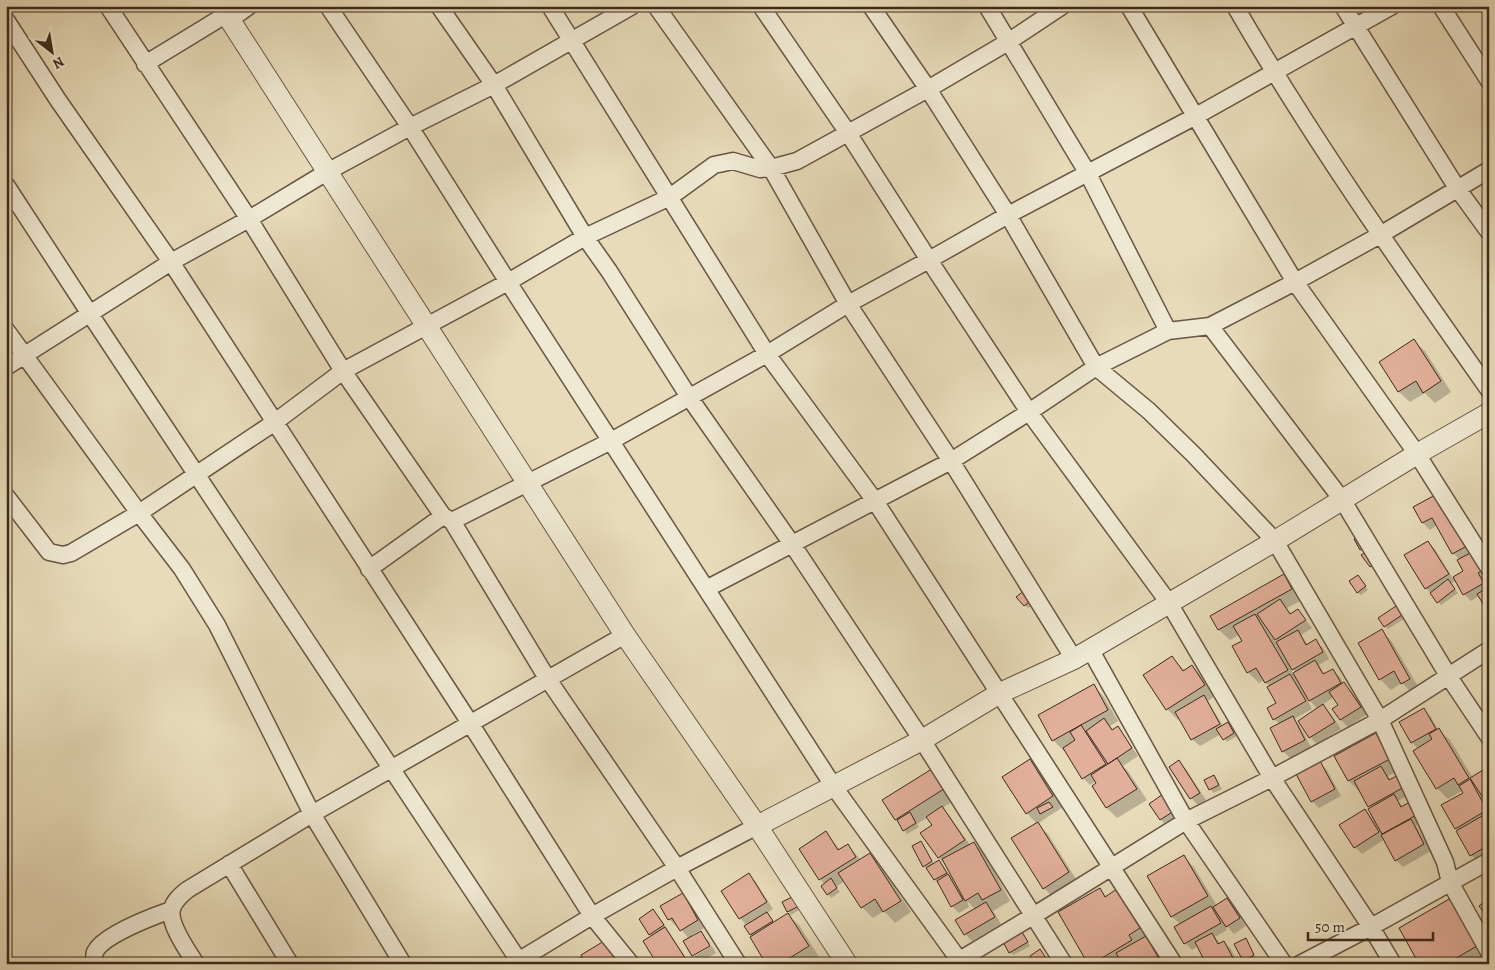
<svg xmlns="http://www.w3.org/2000/svg" width="1495" height="970" viewBox="0 0 1495 970" font-family="Alegreya,serif">
<style>
.shadow{fill:#0003;fill-rule:evenodd}
.building{fill:#e2af9a;stroke:#3d291c}
.lines{fill:none;stroke-linecap:round;stroke-linejoin:round}
.minor-casing{stroke:#685643;stroke-width:19}
.tertiary-casing{stroke:#685643;stroke-width:22}
.minor{stroke:#efe8d2;stroke-width:16}
.tertiary{stroke:#efe8d2;stroke-width:20}
</style>
<rect width="100%" height="100%" fill="#e7dbb9"/>
<filter id="stains"><feTurbulence type="fractalNoise" baseFrequency=".004" numOctaves="4"/><feColorMatrix values="0 0 0 0 .2 0 0 0 0 .09 0 0 0 0 .02 0 0 0 .5 -.17"/></filter>
<radialGradient id="worn" r=".72"><stop offset=".6" stop-color="#630" stop-opacity="0"/><stop offset="1" stop-color="#630" stop-opacity=".3"/></radialGradient>
<path class="shadow" d="M 1414,341 L 1425,351 L 1451,392 L 1435,403 L 1425,393 L 1410,402 L 1399,392 L 1380,362 Z
M 1436,495 L 1489,573 L 1489,577 L 1484,580 L 1489,589 L 1471,601 L 1464,594 L 1456,580 L 1451,584 L 1458,593 L 1441,605 L 1426,588 L 1428,542 L 1435,549 L 1453,579 L 1465,572 L 1460,560 L 1453,553 L 1437,525 L 1430,530 L 1423,523 L 1415,508 Z
M 1283,576 L 1294,586 L 1302,600 L 1287,608 L 1291,614 L 1298,610 L 1312,628 L 1301,635 L 1308,645 L 1316,641 L 1323,648 L 1329,659 L 1319,665 L 1325,675 L 1333,670 L 1340,677 L 1344,684 L 1351,691 L 1367,714 L 1348,727 L 1341,720 L 1340,706 L 1334,697 L 1322,705 L 1330,713 L 1341,729 L 1317,744 L 1310,737 L 1300,721 L 1318,709 L 1306,697 L 1312,709 L 1294,719 L 1299,725 L 1311,747 L 1290,758 L 1283,751 L 1280,724 L 1274,719 L 1278,703 L 1270,687 L 1264,680 L 1259,683 L 1248,672 L 1243,642 L 1239,635 L 1230,640 L 1219,630 L 1212,616 ZM 1273,636 L 1278,642 L 1276,643 ZM 1290,666 L 1296,672 L 1293,674 Z
M 1361,580 L 1368,590 L 1361,595 L 1357,592 Z
M 1028,594 L 1035,603 L 1028,608 L 1025,605 Z
M 1396,607 L 1404,619 L 1388,629 L 1385,626 Z
M 1382,631 L 1392,642 L 1420,690 L 1413,694 L 1402,683 L 1391,690 L 1380,679 Z
M 1172,658 L 1185,671 L 1192,666 L 1203,677 L 1215,696 L 1208,701 L 1223,726 L 1230,727 L 1237,736 L 1227,742 L 1221,734 L 1200,746 L 1192,739 L 1180,718 L 1178,720 L 1167,709 L 1145,675 Z
M 1094,686 L 1104,697 L 1118,721 L 1110,726 L 1114,731 L 1117,728 L 1124,735 L 1138,756 L 1123,766 L 1128,771 L 1147,800 L 1117,818 L 1107,808 L 1096,781 L 1090,785 L 1083,778 L 1066,750 L 1064,751 L 1053,740 Z
M 1424,710 L 1431,717 L 1438,730 L 1450,740 L 1473,778 L 1483,772 L 1489,776 L 1489,804 L 1483,799 L 1489,809 L 1489,856 L 1478,862 L 1471,855 L 1456,828 L 1464,793 L 1463,790 L 1448,799 L 1437,788 L 1418,749 L 1412,742 Z
M 1376,735 L 1387,745 L 1400,770 L 1388,776 L 1391,781 L 1412,793 L 1398,801 L 1403,807 L 1426,820 L 1416,825 L 1431,851 L 1403,867 L 1396,860 L 1385,839 L 1362,854 L 1355,847 L 1364,810 L 1375,821 L 1371,808 L 1360,792 L 1349,781 L 1336,756 Z
M 1030,761 L 1041,772 L 1063,807 L 1037,824 L 1048,834 L 1079,884 L 1055,899 L 1044,888 L 1013,839 L 1037,824 L 1027,813 Z
M 1179,762 L 1186,769 L 1206,800 L 1198,805 L 1191,798 Z
M 1320,763 L 1327,770 L 1341,796 L 1319,808 L 1312,801 Z
M 935,769 L 957,799 L 942,808 L 949,815 L 970,845 L 974,843 L 985,854 L 1010,901 L 993,911 L 1001,924 L 972,941 L 965,934 L 975,909 L 967,901 L 969,907 L 959,913 L 952,906 L 928,868 L 924,866 L 921,843 L 934,864 L 942,865 L 955,882 L 946,865 L 939,858 L 933,825 L 928,817 L 917,824 L 919,827 L 907,834 L 884,800 Z
M 1214,776 L 1222,789 L 1213,793 L 1206,780 Z
M 1163,796 L 1180,818 L 1168,827 L 1161,820 Z
M 826,833 L 840,850 L 847,845 L 861,860 L 869,854 L 880,865 L 911,912 L 895,923 L 884,911 L 873,918 L 862,907 L 845,881 L 836,887 L 840,892 L 831,898 L 822,886 L 824,884 L 800,849 Z
M 1184,857 L 1194,867 L 1217,906 L 1227,900 L 1234,907 L 1246,926 L 1234,934 L 1224,923 L 1227,930 L 1215,937 L 1221,944 L 1224,942 L 1231,949 L 1238,964 L 1207,964 L 1198,946 L 1192,950 L 1185,943 L 1181,925 L 1172,917 L 1149,876 Z
M 749,875 L 756,882 L 773,909 L 767,913 L 774,923 L 790,913 L 788,911 L 794,897 L 801,909 L 789,916 L 799,925 L 819,957 L 808,964 L 768,964 L 746,927 L 747,926 L 740,918 Z
M 1100,890 L 1107,897 L 1117,891 L 1150,939 L 1148,940 L 1152,944 L 1163,964 L 1089,964 Z
M 682,895 L 689,902 L 704,928 L 692,935 L 693,937 L 701,933 L 711,944 L 693,953 L 689,939 L 678,925 L 676,926 L 669,919 Z
M 1451,900 L 1487,957 L 1484,959 L 1488,964 L 1421,964 Z
M 653,911 L 660,918 L 690,964 L 659,964 L 652,937 L 650,934 Z
M 1022,933 L 1030,946 L 1013,955 L 1010,952 Z
M 1246,940 L 1256,958 L 1247,963 L 1244,960 Z
M 712,946 L 716,953 L 700,962 L 694,956 Z"/>
<path class="building" d="M 1414,339 L 1441,381 L 1423,393 L 1416,381 L 1398,392 L 1379,362 Z
M 1437,494 L 1467,546 L 1452,554 L 1432,518 L 1422,523 L 1413,507 Z
M 1362,534 L 1369,546 L 1360,550 L 1354,539 Z
M 1428,541 L 1449,574 L 1425,589 L 1404,555 Z
M 1370,549 L 1379,561 L 1370,567 L 1361,555 Z
M 1474,551 L 1485,569 L 1478,573 L 1484,583 L 1463,595 L 1453,577 L 1463,571 L 1457,560 Z
M 1284,574 L 1292,589 L 1218,630 L 1210,616 Z
M 1358,575 L 1366,586 L 1357,593 L 1349,581 Z
M 1448,579 L 1455,589 L 1437,603 L 1430,593 Z
M 1489,587 L 1489,611 L 1488,612 L 1477,594 Z
M 1025,590 L 1033,599 L 1024,606 L 1016,597 Z
M 1280,599 L 1290,614 L 1298,609 L 1306,620 L 1275,640 L 1257,614 Z
M 1396,606 L 1402,615 L 1384,627 L 1378,618 Z
M 1255,614 L 1288,670 L 1265,683 L 1256,668 L 1247,673 L 1232,646 L 1242,641 L 1233,626 Z
M 1382,629 L 1410,679 L 1401,684 L 1394,671 L 1379,680 L 1358,643 Z
M 1298,630 L 1306,645 L 1316,639 L 1323,652 L 1292,670 L 1276,642 Z
M 1172,656 L 1183,671 L 1192,665 L 1205,685 L 1166,710 L 1143,675 Z
M 1315,660 L 1323,674 L 1333,669 L 1341,683 L 1309,701 L 1293,673 Z
M 1290,674 L 1306,701 L 1273,720 L 1267,708 L 1276,703 L 1267,687 Z
M 1344,682 L 1361,707 L 1340,720 L 1332,709 L 1338,705 L 1329,692 Z
M 1094,684 L 1108,710 L 1052,741 L 1038,715 Z
M 1204,695 L 1220,724 L 1191,740 L 1175,712 Z
M 1323,704 L 1335,722 L 1309,738 L 1298,721 Z
M 1424,708 L 1436,729 L 1411,743 L 1399,722 Z
M 1293,716 L 1305,740 L 1282,752 L 1270,728 Z
M 1104,718 L 1112,730 L 1118,726 L 1132,748 L 1108,764 L 1086,731 Z
M 1228,722 L 1234,733 L 1223,740 L 1216,729 Z
M 1081,725 L 1106,764 L 1082,779 L 1063,748 L 1075,740 L 1070,732 Z
M 1439,728 L 1469,778 L 1458,785 L 1454,778 L 1436,789 L 1413,751 L 1432,739 L 1429,734 Z
M 1376,733 L 1390,759 L 1348,781 L 1334,756 Z
M 1117,758 L 1137,789 L 1106,808 L 1092,786 L 1096,783 L 1091,775 Z
M 1030,759 L 1053,796 L 1026,814 L 1002,777 Z
M 1179,760 L 1200,793 L 1190,799 L 1169,767 Z
M 1320,761 L 1335,789 L 1311,802 L 1296,774 Z
M 1381,766 L 1389,780 L 1400,774 L 1406,786 L 1368,807 L 1354,781 Z
M 935,767 L 947,787 L 895,820 L 882,800 Z
M 1483,770 L 1487,776 L 1489,774 L 1489,800 L 1486,802 L 1470,778 Z
M 1214,775 L 1219,785 L 1209,790 L 1204,780 Z
M 1470,779 L 1487,810 L 1455,829 L 1441,805 L 1463,793 L 1459,786 Z
M 1163,794 L 1174,811 L 1160,820 L 1149,804 Z
M 1394,794 L 1401,807 L 1413,800 L 1420,813 L 1382,834 L 1368,809 Z
M 1049,802 L 1053,807 L 1040,814 L 1037,808 Z
M 942,806 L 965,840 L 938,858 L 920,833 L 932,825 L 926,817 Z
M 1365,809 L 1379,832 L 1354,848 L 1339,825 Z
M 910,812 L 916,823 L 903,831 L 897,820 Z
M 1489,812 L 1489,845 L 1470,856 L 1456,831 Z
M 1411,819 L 1424,844 L 1395,861 L 1381,835 Z
M 1038,822 L 1069,872 L 1043,889 L 1011,838 Z
M 826,831 L 838,850 L 848,844 L 856,857 L 819,880 L 799,849 Z
M 921,841 L 932,861 L 923,867 L 912,846 Z
M 974,842 L 1001,890 L 982,900 L 978,893 L 965,901 L 942,859 Z
M 870,853 L 901,901 L 883,912 L 875,899 L 861,908 L 838,873 Z
M 1184,855 L 1208,896 L 1171,917 L 1147,876 Z
M 939,860 L 947,873 L 934,880 L 926,868 Z
M 749,873 L 767,902 L 739,919 L 721,891 Z
M 948,874 L 963,900 L 951,907 L 937,881 Z
M 831,878 L 837,888 L 827,895 L 821,886 Z
M 1100,888 L 1105,897 L 1117,889 L 1140,928 L 1129,935 L 1132,940 L 1092,964 L 1088,964 L 1058,912 Z
M 683,893 L 698,920 L 680,931 L 672,918 L 668,920 L 660,906 Z
M 794,896 L 799,906 L 787,912 L 782,902 Z
M 1227,898 L 1240,918 L 1226,927 L 1213,907 Z
M 1451,898 L 1477,946 L 1446,964 L 1419,964 L 1399,928 Z
M 1489,899 L 1489,918 L 1488,918 L 1479,906 Z
M 986,902 L 995,917 L 964,935 L 955,920 Z
M 1211,906 L 1221,923 L 1184,944 L 1174,927 Z
M 653,909 L 664,925 L 649,935 L 639,919 Z
M 767,912 L 773,921 L 750,935 L 744,926 Z
M 788,913 L 809,946 L 780,964 L 766,964 L 750,937 Z
M 665,927 L 687,961 L 683,964 L 657,964 L 643,941 Z
M 701,931 L 710,946 L 692,956 L 683,941 Z
M 1022,932 L 1028,942 L 1009,953 L 1003,942 Z
M 1212,933 L 1218,944 L 1224,941 L 1236,964 L 1206,964 L 1195,942 Z
M 1146,936 L 1159,959 L 1150,964 L 1122,964 L 1116,953 Z
M 609,938 L 626,964 L 587,964 L 581,955 Z
M 1246,938 L 1254,955 L 1243,961 L 1234,944 Z
M 1040,949 L 1050,964 L 1035,964 L 1030,956 Z
M 581,957 L 585,964 L 569,964 Z
M 1025,958 L 1028,964 L 1014,964 Z
M 1485,958 L 1488,964 L 1476,964 Z
M 1466,959 L 1469,964 L 1458,964 Z"/>
<g class="lines">
<g class="minor-casing">
<path id="minor" d="M 108,6 L 249,219 L 343,371 L 443,516 L 452,521 L 547,678 L 677,868 L 738,964
M 328,6 L 410,127 L 508,282 L 834,787 L 962,964
M 439,6 L 494,85 L 585,237 L 609,271 L 689,397 L 792,544 L 922,740 L 1064,964
M 550,6 L 767,354 L 875,501 L 1174,964
M 656,6 L 771,168 L 848,304 L 951,461 L 1074,659
M 761,6 L 848,133 L 929,260 L 1029,412 L 1169,603 L 1272,778 L 1371,927 L 1393,964
M 871,6 L 928,89 L 1008,215 L 1096,367 L 1149,411 L 1194,455 L 1275,541 L 1380,720 L 1445,862 L 1450,882 L 1489,952
M 987,6 L 1087,172 L 1168,331
M 1129,6 L 1295,282 L 1417,454 L 1489,568
M 1235,6 C 1312,139 1401,265 1489,390
M 1343,6 L 1457,188 L 1489,232
M 1441,6 L 1489,81
M 231,19 L 249,6
M 6,20 L 58,100 L 171,262 L 470,723 L 592,916 L 631,964
M 145,64 L 227,14
M 6,185 L 90,314 L 521,964
M 1210,326 L 1343,501 L 1449,677 L 1489,737
M 6,330 L 139,513 L 182,569 L 217,625 L 312,814 L 403,964
M 6,367 L 171,262 L 249,219 L 327,172 L 410,127 L 494,85 L 632,6
M 6,496 L 49,552 L 63,555 L 71,553 L 139,513 L 275,422 L 343,371 L 508,282 L 585,237 L 670,197 L 714,165 L 733,161 L 760,169 L 771,168 L 797,161 L 928,89 L 1008,42 L 1062,6
M 452,521 L 611,441 L 767,354 L 848,304 L 929,260 L 1008,215 L 1196,116 L 1392,6
M 369,569 L 443,516
M 706,589 L 951,461 L 1029,412 L 1096,367 L 1168,331 L 1210,326 L 1295,282 L 1380,235 L 1489,170
M 1090,649 L 1186,821 L 1284,964
M 229,864 L 290,964
M 94,964 C 94,961 94,955 95,952 C 103,935 154,916 171,910
M 196,964 C 188,951 168,924 172,909 C 174,901 181,895 187,890 L 312,814 L 625,635
M 513,964 L 592,916 L 677,868 L 757,826
M 953,964 L 1033,916 L 1186,821 L 1272,778 L 1380,720 L 1489,650
M 1300,964 L 1371,927 L 1489,861"/>
</g>
<g class="tertiary-casing">
<path id="tertiary" d="M 221,6 L 625,635 L 757,826 L 847,964
M 757,826 L 922,740 L 1000,693 L 1074,659 L 1275,541 L 1417,454 L 1489,413"/>
</g>
<use href="#minor" class="minor"/>
<use href="#tertiary" class="tertiary"/>
</g>
<rect width="1495" height="970" fill="none" stroke="#e7dbb9" stroke-width="25"/>
<rect x="8" y="8" width="1480" height="955" fill="none" stroke="#3d291c" stroke-width="2.5"/>
<rect x="12" y="12" width="1470" height="945" fill="none" stroke="#3d291c"/>
<g transform="translate(52 52) rotate(149)" stroke="#efe8d2" stroke-width="4" paint-order="stroke">
<path d="M0-4L9 19L0 12L-9 19Z" fill="#3d291c"/>
<text y="-8" font-size="14" font-weight="bold" text-anchor="middle" fill="#3d291c">N</text>
</g>
<path d="M1308 932v8h125v-8" fill="none" stroke="#3d291c" stroke-width="2.5"/>
<text x="1315" y="932" font-size="15" fill="#3d291c" stroke="#efe8d2" stroke-width="4" paint-order="stroke">50 m</text>
<rect width="100%" height="100%" filter="url(#stains)"/>
<rect width="100%" height="100%" fill="url(#worn)"/>
</svg>
